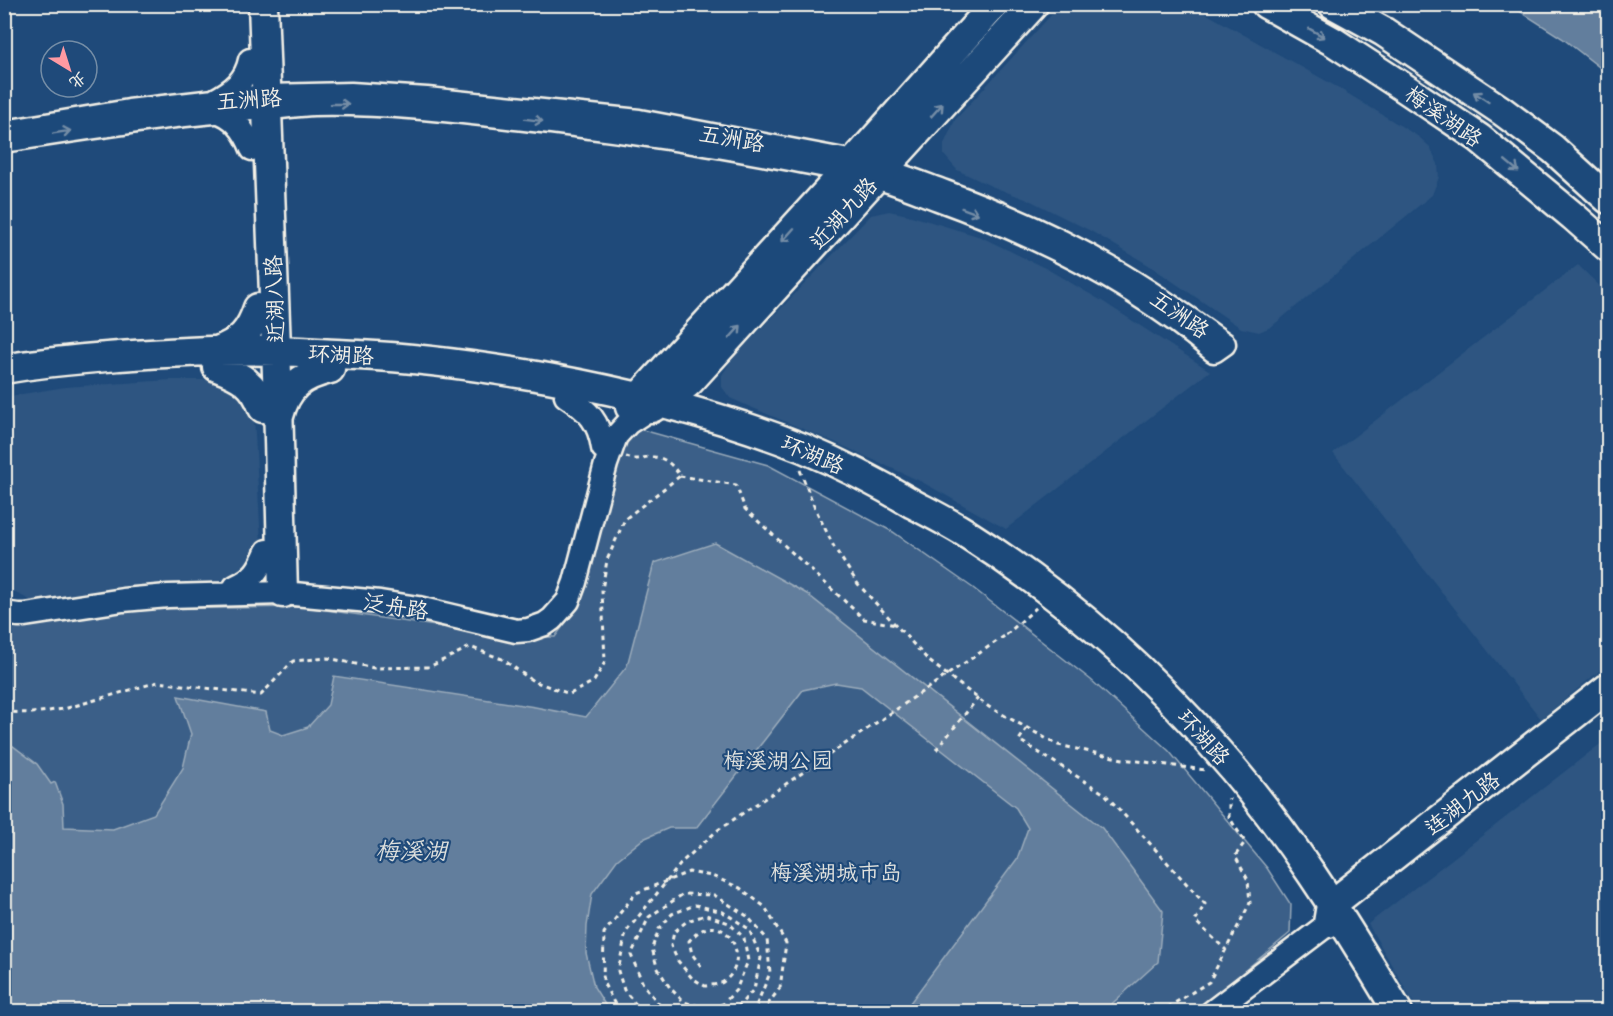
<svg xmlns="http://www.w3.org/2000/svg" width="1613" height="1016" viewBox="0 0 1613 1016" font-family="'Patrick Hand','LXGW WenKai TC',sans-serif">
<style>
.built{fill:#2d5581}
.green{fill:#3a5f88;stroke:#97a8b8;stroke-width:1.5}
.water{fill:#627e9d;stroke:#9cacbb;stroke-width:1.5}
.lines{fill:none;stroke-linecap:round;stroke-linejoin:round}
.minor-casing{stroke:#f4f1e8;stroke-width:27}
.major-casing{stroke:#f4f1e8;stroke-width:33}
.path{stroke:#f4f1e8;stroke-width:3;stroke-dasharray:4.5 4.5;stroke-linecap:butt}
.minor{stroke:#1f4a7a;stroke-width:22}
.major{stroke:#1f4a7a;stroke-width:28}
.path-bridge{stroke:#f4f1e8;stroke-width:3;stroke-dasharray:4.5 4.5;stroke-linecap:butt}
.oneway{stroke:#748da6}
.labels{text-anchor:middle;dominant-baseline:central;stroke-width:4.5;stroke-linejoin:round;paint-order:stroke}
.street-label{font-size:22px;fill:#f4f1e8;stroke:#1f4a7a}
.park-label{font-size:22px;fill:#e1e2de;stroke:#1f4a7a}
.water-label{font-size:24px;font-style:italic;fill:#dee0dd;stroke:#1f4a7a}
</style>
<rect width="100%" height="100%" fill="#1f4a7a"/>
<filter id="ink" filterUnits="userSpaceOnUse"><feTurbulence type="fractalNoise" baseFrequency=".0167" numOctaves="2"/><feDisplacementMap in="SourceGraphic" scale="12" xChannelSelector="R" yChannelSelector="G"/><feConvolveMatrix kernelMatrix="1 2 1 2 8 2 1 2 1" color-interpolation-filters="sRGB"/></filter>
<g filter="url(#ink)">
<path class="built" d="M 1066,4 L 1191,5 L 1337,87 L 1419,137 L 1430,147 L 1438,164 L 1439,177 L 1432,195 L 1271,327 L 1259,332 L 1241,328 L 1147,264 L 1089,230 L 1033,202 L 991,186 L 957,170 L 944,155 L 944,144 L 955,120 L 1052,14 Z
M 889,211 L 908,215 L 981,237 L 1047,269 L 1102,301 L 1210,371 L 1006,529 L 922,482 L 832,441 L 748,406 L 730,398 L 722,387 L 722,375 L 733,358 L 871,215 Z
M 1578,265 L 1608,294 L 1608,664 L 1541,719 L 1333,453 Z
M 170,380 L 213,380 L 240,388 L 254,416 L 261,543 L 256,557 L 229,583 L 162,586 L 98,591 L 40,601 L 30,600 L 10,590 L 4,583 L 4,397 L 65,387 Z
M 1608,738 L 1608,1011 L 1418,1011 L 1368,924 Z"/>
<path class="green" d="M 639,429 L 768,465 L 893,532 L 973,588 L 1091,680 L 1169,751 L 1267,868 L 1291,905 L 1290,933 L 1196,1011 L 5,1011 L 4,621 L 138,609 L 305,607 L 477,632 L 520,637 L 555,637 L 580,603 L 618,445 Z"/>
<path class="water" d="M 1510,5 L 1596,5 L 1608,15 L 1608,74 L 1562,38 Z
M 715,543 L 807,594 L 1102,828 L 1163,911 L 1158,962 L 1104,1011 L 904,1011 L 1017,859 L 1028,828 L 1016,808 L 861,687 L 836,683 L 803,690 L 696,828 L 669,828 L 643,839 L 617,860 L 592,894 L 587,926 L 586,953 L 594,987 L 609,1011 L 5,1011 L 5,743 L 13,746 L 37,764 L 51,784 L 55,782 L 63,804 L 64,827 L 113,829 L 154,814 L 183,768 L 191,734 L 178,696 L 266,712 L 270,730 L 283,735 L 308,727 L 328,705 L 334,676 L 535,707 L 586,717 L 627,666 L 654,563 Z"/>
<g class="lines">
<g class="minor-casing">
<path id="minor" d="M 215,100 C 233,91 246,80 250,60
M 215,111 C 234,115 245,131 252,149
M 4,132 L 129,111 L 214,101 L 267,96 L 351,94 L 427,99 L 639,121 L 854,162 C 886,169 915,181 945,192 C 1002,213 1058,237 1110,268 C 1150,291 1187,317 1224,344 L 1214,351 C 1134,282 1037,235 938,199 C 916,191 894,182 872,176 C 841,168 810,163 779,157 C 706,143 633,132 559,123 C 478,114 395,102 313,104 C 298,105 283,107 269,108 C 179,113 93,127 4,141
M 566,396 C 589,411 599,421 603,448
M 235,587 C 254,578 259,570 267,551
M 4,613 L 18,615 L 25,615 L 123,600 L 168,596 L 283,593 L 380,602 L 418,608 L 516,631 L 528,630 L 545,624 L 552,619 L 568,601 L 575,582 L 606,464 L 616,436 L 628,423 L 645,412
M 1212,1012 L 1328,924"/>
</g>
<g class="major-casing">
<path id="major" d="M 263,4 L 278,401 L 283,593
M 1266,4 L 1334,42 L 1406,89 L 1479,138 L 1573,216 L 1608,247
M 1333,4 L 1384,32 L 1502,111 L 1553,149 L 1608,199
M 217,351 C 241,342 250,332 258,308
M 217,367 C 241,376 254,383 263,408
M 4,369 C 42,362 81,359 119,356 C 172,352 224,349 277,351 C 304,352 332,354 359,355 C 423,358 485,367 548,378 C 635,394 720,415 803,448 C 841,464 878,483 913,504 C 930,513 948,522 964,532 C 1057,591 1142,664 1214,747 C 1286,827 1343,920 1398,1012
M 630,407 L 847,170 L 995,4
M 652,408 L 676,393 L 690,381 L 1034,4
M 279,416 C 287,386 301,376 330,369
M 1328,923 L 1331,905 L 1608,688"/>
</g>
<path class="path" d="M 800,470 L 814,506 L 834,547 L 858,584 L 929,661 L 989,707 L 1058,745 L 1123,759 L 1205,770
M 680,476 L 736,485 L 745,509 L 864,619 L 896,625
M 1006,635 L 1037,607
M 4,712 L 32,713 L 64,709 L 158,682 L 261,695 L 293,661 L 328,658 L 374,668 L 429,667 L 470,647 L 502,659 L 533,681 L 570,694 L 594,681 L 605,662 L 602,590 L 607,560 L 625,519 L 680,476 C 674,467 667,458 654,457 C 641,456 642,462 626,457
M 1027,728 L 1019,740 L 1105,794 L 1205,904 L 1195,921 L 1226,950
M 936,750 L 978,698
M 701,966 L 692,954 L 689,941 C 722,901 756,960 723,982 C 718,985 710,985 705,986 L 692,978 L 678,961 L 671,946 L 674,932 L 687,921 L 706,915 L 729,923 L 744,938 L 748,961 L 736,990 L 723,1004 L 706,1008 L 684,1002 L 670,988 L 657,967 L 652,948 L 659,929 L 672,914 L 695,905 L 723,912 L 749,929 L 761,958 L 754,989 L 737,1008 L 731,1012
M 665,1012 L 643,984 L 631,955 L 649,917 L 683,894 L 714,895 L 747,916 L 767,939 L 770,973 L 756,1006 L 751,1012
M 762,1012 L 780,988
M 1160,1012 L 1209,982 L 1250,903 L 1248,880 L 1235,856 L 1245,842 L 1229,817 L 1229,798"/>
<use href="#minor" class="minor"/>
<use href="#major" class="major"/>
<path class="path-bridge" d="M 619,1012 L 603,982 L 604,933 L 636,893 L 689,872 L 712,876 L 740,888 L 765,907 L 786,943 L 780,988
M 642,1012 L 624,990 L 618,971 L 626,932 L 683,861 L 718,830 L 1006,635"/>
</g>
<defs><path id="oneway-shaft" d="M-6 0H5M1.5-3L5.5 0L1.5 3" fill="none" stroke-width="1.6" stroke-linecap="round" stroke-linejoin="round" transform="scale(1.5)"/></defs>
<g class="oneway">
<use href="#oneway-shaft" transform="translate(1317 33) rotate(29)"/>
<use href="#oneway-shaft" transform="translate(1481 97) rotate(-146)"/>
<use href="#oneway-shaft" transform="translate(340 104)"/>
<use href="#oneway-shaft" transform="translate(937 110) rotate(-48)"/>
<use href="#oneway-shaft" transform="translate(534 120) rotate(7)"/>
<use href="#oneway-shaft" transform="translate(62 132) rotate(-9)"/>
<use href="#oneway-shaft" transform="translate(1512 166) rotate(40)"/>
<use href="#oneway-shaft" transform="translate(970 211) rotate(20)"/>
<use href="#oneway-shaft" transform="translate(788 235) rotate(132)"/>
<use href="#oneway-shaft" transform="translate(735 332) rotate(-48)"/>
</g>
</g>
<g class="labels">
<g class="street-label">
<text transform="translate(249 99) rotate(-4)">五洲路</text>
<text transform="translate(1444 116) rotate(35)">梅溪湖路</text>
<text transform="translate(732 138) rotate(10)">五洲路</text>
<text transform="translate(843 213) rotate(-48)">近湖九路</text>
<text transform="translate(274 299) rotate(-92)">近湖八路</text>
<text transform="translate(1180 314) rotate(35)">五洲路</text>
<text transform="translate(341 354) rotate(3)">环湖路</text>
<text transform="translate(813 454) rotate(23)">环湖路</text>
<text transform="translate(396 606) rotate(9)">泛舟路</text>
<text transform="translate(1204 737) rotate(48)">环湖路</text>
<text transform="translate(1462 803) rotate(-38)">连湖九路</text>
</g>
<g class="park-label">
<text x="778" y="760">梅溪湖公园</text>
<text x="836" y="872">梅溪湖城市岛</text>
</g>
<g class="water-label">
<text x="411" y="850">梅溪湖</text>
</g>
</g>
<rect width="1613" height="1016" fill="none" stroke="#1f4a7a" stroke-width="24"/>
<rect x="12" y="12" width="1589" height="992" fill="none" stroke="#f4f1e8" stroke-width="2" filter="url(#ink)"/>
<g transform="translate(69 69) rotate(142)"><circle r="28" fill="#1f4a7a" stroke="#748da6" stroke-width="1.5"/>
<path d="M0-4.5L10 22L0 15L-10 22Z" fill="#ff9aa2"/>
<text y="-9" font-size="16" font-weight="bold" text-anchor="middle" fill="#f4f1e8">北</text>
</g>
</svg>
